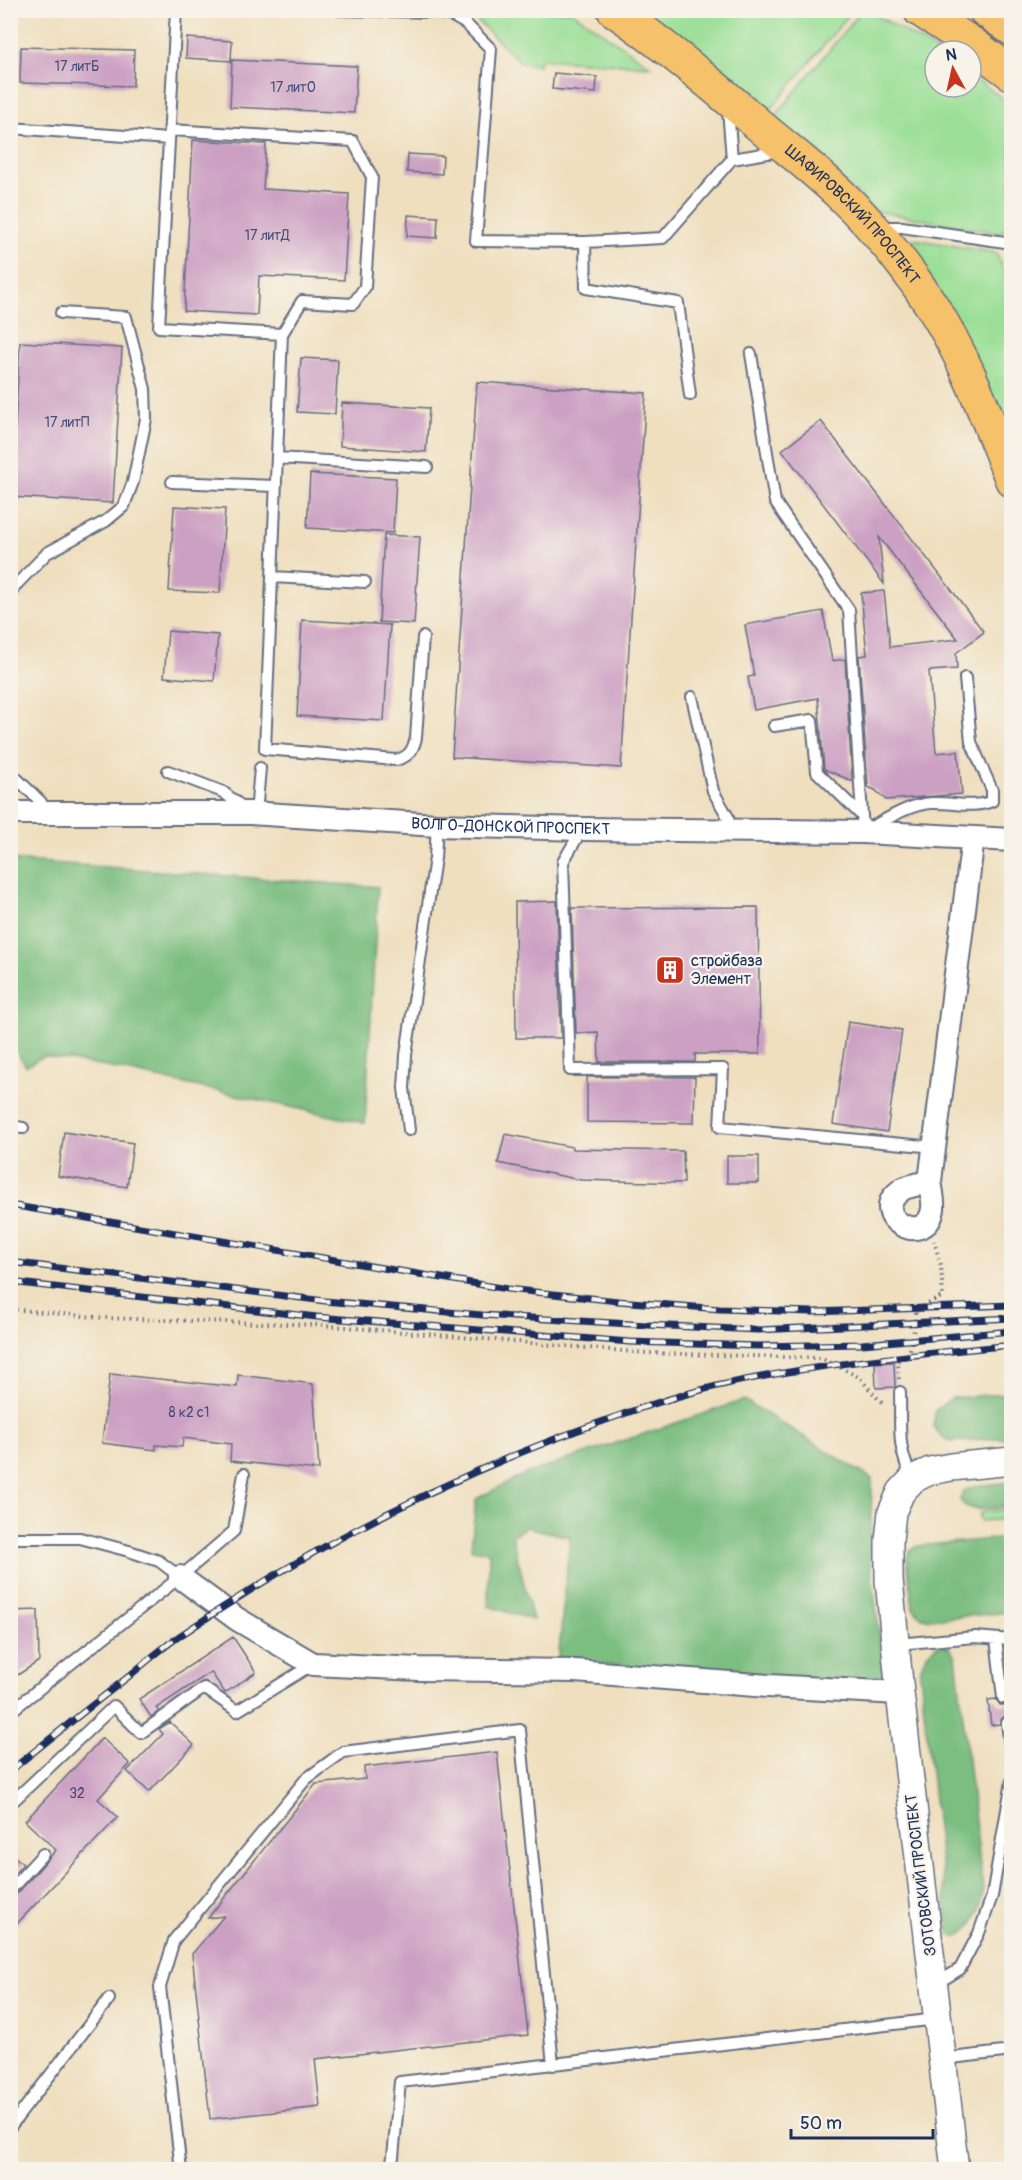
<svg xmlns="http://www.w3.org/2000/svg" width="1022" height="2180" viewBox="0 0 1022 2180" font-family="Pangolin,sans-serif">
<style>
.green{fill:#9bdf97;stroke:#5b877a;stroke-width:1.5}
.forest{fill:#7cbe80;stroke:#4c766f;stroke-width:1.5}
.building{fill:#cca0c3}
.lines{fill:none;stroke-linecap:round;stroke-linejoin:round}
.service-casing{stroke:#656d80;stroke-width:14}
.minor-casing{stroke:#656d80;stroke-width:26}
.tertiary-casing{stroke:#656d80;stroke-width:30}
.primary-casing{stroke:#656d80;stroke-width:36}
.path{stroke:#656d80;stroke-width:4;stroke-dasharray:1.5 4.5;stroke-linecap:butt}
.service{stroke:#fff;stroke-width:10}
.minor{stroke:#fff;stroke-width:22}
.tertiary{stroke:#fff;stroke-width:27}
.primary{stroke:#f5c16b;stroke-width:33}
.rail-casing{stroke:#1b2f5e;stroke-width:7}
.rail{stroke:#f7f3e8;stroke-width:4.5;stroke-dasharray:14;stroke-linecap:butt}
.labels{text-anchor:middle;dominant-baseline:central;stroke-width:4.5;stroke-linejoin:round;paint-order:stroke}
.number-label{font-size:14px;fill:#474b77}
.street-label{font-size:16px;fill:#1b2f5e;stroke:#f7f3e8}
.poi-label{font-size:16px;fill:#1b2f5e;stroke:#f7f3e8;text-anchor:start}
</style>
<rect width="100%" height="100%" fill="#f7f3e8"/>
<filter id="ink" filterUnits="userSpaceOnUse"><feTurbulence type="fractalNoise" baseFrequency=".0167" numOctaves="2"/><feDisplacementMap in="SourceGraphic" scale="12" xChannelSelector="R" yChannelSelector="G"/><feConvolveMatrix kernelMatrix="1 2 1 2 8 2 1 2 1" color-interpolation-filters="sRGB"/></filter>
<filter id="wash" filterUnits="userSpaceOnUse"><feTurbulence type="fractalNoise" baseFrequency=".008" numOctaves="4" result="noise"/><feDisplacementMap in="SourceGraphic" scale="24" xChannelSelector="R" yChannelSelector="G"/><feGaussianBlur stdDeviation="1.35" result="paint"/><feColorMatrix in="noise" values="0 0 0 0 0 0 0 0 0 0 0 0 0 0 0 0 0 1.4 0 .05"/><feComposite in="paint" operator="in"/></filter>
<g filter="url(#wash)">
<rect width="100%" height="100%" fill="#efdfbf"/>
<path class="green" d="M 467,11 L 571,11 L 651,66 L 540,59 L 539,65 L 522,63 Z
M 633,11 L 852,11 L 767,114 Z
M 861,11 L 869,11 L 938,51 L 935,51 L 935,87 L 971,87 L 971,75 L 1011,105 L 1011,227 L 998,233 L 876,211 L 773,119 Z
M 914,239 L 996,253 L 1011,287 L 1011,448 L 903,242 Z
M 1011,1508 L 1011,1519 L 981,1521 L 979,1517 L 980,1513 Z"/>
<path class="forest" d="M 10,860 L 378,887 L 365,1123 L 112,1068 L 44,1056 L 26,1066 L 11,1043 Z
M 1011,1393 L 1011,1437 L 950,1442 L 940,1435 L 933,1426 L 936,1410 L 952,1398 Z
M 744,1400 L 872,1479 L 870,1560 L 884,1672 L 874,1686 L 558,1661 L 570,1537 L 526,1527 L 512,1536 L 533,1620 L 488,1606 L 489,1552 L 471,1549 L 476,1499 L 525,1474 Z
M 1011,1482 L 1011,1505 C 995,1507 970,1516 960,1500 L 964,1491 L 975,1486 Z
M 1011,1537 L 1011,1612 L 931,1619 L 920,1616 L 913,1608 L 907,1558 L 910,1550 L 918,1546 Z
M 940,1644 C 949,1646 952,1649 956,1657 L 983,1890 C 982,1909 974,1931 955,1937 L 949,1935 L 920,1673 C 922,1659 927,1651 940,1644 Z"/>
<g id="blocks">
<path class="building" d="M 187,38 L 232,41 L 231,61 L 186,58 Z
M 21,47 L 134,50 L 133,86 L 20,83 Z
M 232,60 L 357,66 L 354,113 L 230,107 Z
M 554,73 L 597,77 L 596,93 L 552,89 Z
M 193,140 L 266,144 L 263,189 L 349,194 L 344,280 L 259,276 L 257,315 L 184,311 Z
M 408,154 L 443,156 L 442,174 L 407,172 Z
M 408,215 L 438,217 L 437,238 L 407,236 Z
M 20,342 L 122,348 L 113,503 L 11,497 Z
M 301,358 L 338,360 L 335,414 L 297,412 Z
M 477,382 L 646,393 L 621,768 L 452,757 Z
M 342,403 L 429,408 L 426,452 L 340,446 Z
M 821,421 L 984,632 L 956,653 L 957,669 L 929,671 L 936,753 L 958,751 L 962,794 L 886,800 L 875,790 L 868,787 L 859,656 L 867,655 L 861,593 L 884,591 L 890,647 L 958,639 L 879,537 L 884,584 L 782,450 Z
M 310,474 L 396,478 L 393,533 L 307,528 Z
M 174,506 L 225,509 L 220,593 L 169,591 Z
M 384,535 L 420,537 L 414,624 L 379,622 Z
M 823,611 L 832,661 L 845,659 L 852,781 L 824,769 L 818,698 L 754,710 L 748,677 L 754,676 L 745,625 Z
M 302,620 L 390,625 L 384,721 L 297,716 Z
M 168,631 L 218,635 L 214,681 L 164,677 Z
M 557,901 L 561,1038 L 516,1038 L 515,902 Z
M 758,907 L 760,1054 L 695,1054 L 695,1062 L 599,1062 L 598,1032 L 576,1033 L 572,908 Z
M 848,1022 L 902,1030 L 887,1132 L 833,1124 Z
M 587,1077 L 695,1077 L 694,1123 L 587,1122 Z
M 64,1132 L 133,1143 L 127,1187 L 58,1176 Z
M 505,1134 L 572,1147 L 572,1149 L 683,1151 L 684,1183 L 581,1180 L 498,1163 Z
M 727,1156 L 759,1156 L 759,1183 L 727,1183 Z
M 894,1362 L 895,1387 L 876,1388 L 875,1363 Z
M 110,1374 L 237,1387 L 238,1375 L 313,1384 L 319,1470 L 230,1461 L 231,1444 L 183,1438 L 182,1447 L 156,1445 L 156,1450 L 102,1443 Z
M 38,1610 L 39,1661 L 10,1680 L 10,1611 Z
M 233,1637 L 256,1672 L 225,1693 L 211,1672 L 156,1708 L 159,1711 L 151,1717 L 139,1699 Z
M 1010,1697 L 1011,1717 L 1005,1716 L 1000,1720 L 1000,1724 L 991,1725 L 988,1700 L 996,1699 L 1000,1705 L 1004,1705 L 1010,1701 Z
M 170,1722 L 194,1745 L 149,1792 L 127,1771 L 163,1734 L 159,1729 Z
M 102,1738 L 130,1764 L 98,1799 L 118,1817 L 10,1931 L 10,1897 L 16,1895 L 56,1850 L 25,1821 Z
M 497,1752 L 528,2035 L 315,2059 L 320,2107 L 210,2119 L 192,1954 L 224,1916 L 208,1918 L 316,1784 L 365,1779 L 364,1767 Z
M 10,1853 L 23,1864 L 10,1878 Z"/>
</g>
</g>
<g filter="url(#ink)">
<use href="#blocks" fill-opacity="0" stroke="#656d80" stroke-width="1.5"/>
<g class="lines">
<g class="service-casing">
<path id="service" d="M 176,10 L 159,327 L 282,334 L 265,749 L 396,760 C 409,757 413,750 416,738 L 423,637
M 339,10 L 433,12 L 452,16 L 466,24 L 491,49 L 476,241 L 585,242 L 663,238 L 732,159
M 728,109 L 732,159 L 780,151
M 10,128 L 169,139
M 170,130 L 353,141 L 372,177 L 365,287 L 353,304 L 302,301 L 282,334
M 882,227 L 902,227 L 1012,243
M 585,242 L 586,288 L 678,303 L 690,395
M 751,354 L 775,502 L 849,610 L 863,832 C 884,821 908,804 932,803 C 953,802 973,809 992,801 L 992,790 L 971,742 L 965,678
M 277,458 L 427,467
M 172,482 L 276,486
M 272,577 L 365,582
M 10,594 L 16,585 L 47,553 L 106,521 L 124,506 L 133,482 L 146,419 L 145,389 L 126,317 L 61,313
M 692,697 L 713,791 L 728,817 L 729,830
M 774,726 L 812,720 L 817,772 L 862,816
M 168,771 L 223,792 L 245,809
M 10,772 L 41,802 L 45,812
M 256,814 L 260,768
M 582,829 L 563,862 L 570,1070 L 723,1069 L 720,1127 L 935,1147
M 10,1126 L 23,1128
M 409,1130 L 404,1088 L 406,1055 L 435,858 L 437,825
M 900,1392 C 901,1425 896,1449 913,1479
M 10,1538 L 80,1538 L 129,1551 L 159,1561 L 180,1577
M 996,1639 L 1003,1698
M 897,1644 L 975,1637 L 1012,1640
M 10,1712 L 180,1577 L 234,1531 L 244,1474
M 1007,1723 L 1012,1762
M 10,1804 L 114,1706 L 141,1733 L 204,1688 L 237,1711 L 313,1664
M 10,1890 L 43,1854
M 936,1984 L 960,1969 L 979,1933 L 992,1896 L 1012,1781
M 943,2059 L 1012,2051
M 10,2127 L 109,1999
M 181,2170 L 160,1987 L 174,1940 L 306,1779 L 343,1752 L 520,1730 L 553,2065
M 390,2170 L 393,2157 L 400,2082 L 937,2019"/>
</g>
<g class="minor-casing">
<g id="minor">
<path id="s1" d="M 10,813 L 250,813 L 437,825 L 582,829 L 863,832 L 1012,840"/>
<path d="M 930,1181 C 923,1184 905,1186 900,1191 C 867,1216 926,1250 933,1209 C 934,1200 931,1189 930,1181 L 973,838"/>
<path d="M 180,1577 L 237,1619 L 313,1664 L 419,1669 L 575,1671 L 768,1686 L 900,1693"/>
</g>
</g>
<g class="tertiary-casing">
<path id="tertiary" d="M 955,2170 L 900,1693 L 889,1580 L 889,1540 L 892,1512 L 901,1492 L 913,1479 L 930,1471 L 951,1467 L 1012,1461"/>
</g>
<g class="primary-casing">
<g id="primary">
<path id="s2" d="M 614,10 C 666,46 713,85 760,126 C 787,149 815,170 840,194 C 875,227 906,266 932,306 C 967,360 988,421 1012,480"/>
<path d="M 920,10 L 971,43 L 1012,74"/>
<path d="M 985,10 L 1012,29"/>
</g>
</g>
<path class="path" d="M 10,1309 L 105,1318 L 321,1325 L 646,1353 L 821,1358 L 859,1377 L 879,1400 L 886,1404
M 899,1379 L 898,1361 L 909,1355 L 915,1324 L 916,1310 L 943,1296 L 941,1265 L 934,1241"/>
<use href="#service" class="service"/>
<use href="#minor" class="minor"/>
<use href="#tertiary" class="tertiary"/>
<use href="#primary" class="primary"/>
<g class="rail-casing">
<path id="rail" d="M 10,1205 L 507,1289 L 618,1301 L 720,1309 L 813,1312 L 1012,1305
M 10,1262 L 325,1301 L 482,1315 L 647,1325 L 758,1330 L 1012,1318
M 10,1282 L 317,1317 L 630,1342 L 758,1346 L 862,1344 L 1012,1331
M 10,1772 L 20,1763 C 56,1734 92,1705 128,1677 C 146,1662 164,1646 184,1633 C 302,1553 427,1488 560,1437 C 611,1418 663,1399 717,1386 C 814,1364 912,1355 1012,1345"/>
</g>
<use href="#rail" class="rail"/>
</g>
</g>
<defs>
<g id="building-square" transform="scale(1.5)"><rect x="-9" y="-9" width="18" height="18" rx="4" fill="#c8321e" stroke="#f7f3e8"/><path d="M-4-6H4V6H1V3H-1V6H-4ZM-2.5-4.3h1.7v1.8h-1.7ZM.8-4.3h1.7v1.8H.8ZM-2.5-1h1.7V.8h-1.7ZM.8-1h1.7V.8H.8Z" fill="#fff"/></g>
</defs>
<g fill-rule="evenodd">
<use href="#building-square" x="670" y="970"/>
</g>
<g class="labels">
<g class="number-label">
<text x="77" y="66">17 литБ</text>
<text x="293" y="87">17 литО</text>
<text x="267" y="235">17 литД</text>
<text x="67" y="422">17 литП</text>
<text x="189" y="1412">8 к2 с1</text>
<text x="77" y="1793">32</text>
</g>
<g class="street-label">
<text stroke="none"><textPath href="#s2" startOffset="315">ШАФИРОВСКИЙ ПРОСПЕКТ</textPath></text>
<text stroke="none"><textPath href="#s1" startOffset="501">ВОЛГО-ДОНСКОЙ ПРОСПЕКТ</textPath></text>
<text transform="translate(921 1875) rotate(-97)">ЗОТОВСКИЙ ПРОСПЕКТ</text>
</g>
<g class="poi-label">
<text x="691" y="961">стройбаза<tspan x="691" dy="18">Элемент</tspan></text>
</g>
</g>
<rect width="1022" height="2180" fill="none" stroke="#f7f3e8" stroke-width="36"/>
<g transform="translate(953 69) rotate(352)"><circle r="28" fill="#f7f3e8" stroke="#9fa5b1" stroke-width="1.5"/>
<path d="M0-4.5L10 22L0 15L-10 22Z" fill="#c8321e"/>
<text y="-9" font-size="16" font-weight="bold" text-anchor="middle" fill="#1b2f5e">N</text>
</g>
<path d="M791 2129v9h142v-9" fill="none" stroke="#1b2f5e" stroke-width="3"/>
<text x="800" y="2129" font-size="18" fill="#1b2f5e" stroke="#f7f3e8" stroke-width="4.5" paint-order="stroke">50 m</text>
</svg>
